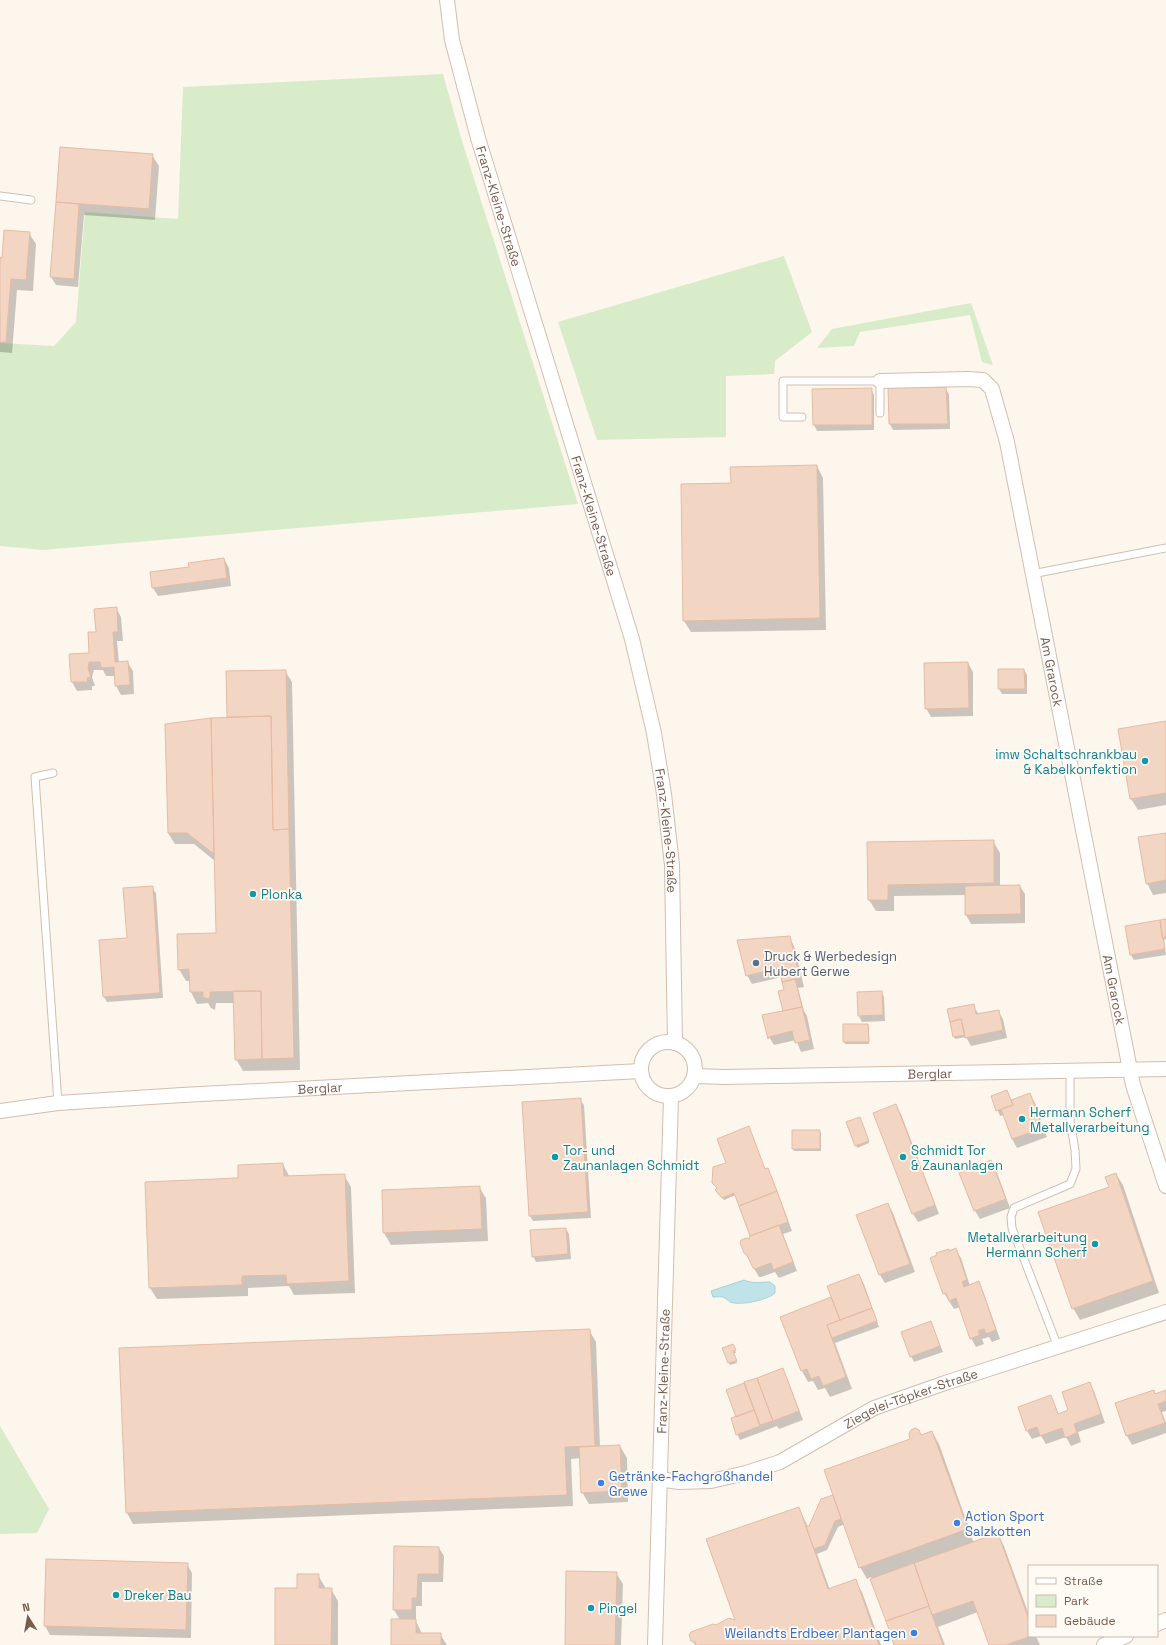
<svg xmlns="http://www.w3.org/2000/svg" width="1166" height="1645" viewBox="0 0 1166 1645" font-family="'Space Grotesk',sans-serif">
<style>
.green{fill:#d8ecc9}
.water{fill:#bfe3e8;stroke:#a5d3da}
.shadow{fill:#0003}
.building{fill:#f3d5c3;stroke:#e6bba3}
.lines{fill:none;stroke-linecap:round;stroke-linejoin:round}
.lane-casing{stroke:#d1beb0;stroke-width:9}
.street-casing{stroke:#d1beb0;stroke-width:16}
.lane{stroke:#fff;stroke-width:7}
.street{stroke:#fff;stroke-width:14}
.culture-dot{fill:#0f9aa8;stroke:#fffaf3;stroke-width:1.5}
.service-dot{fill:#5c6f8a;stroke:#fffaf3;stroke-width:1.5}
.shop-dot{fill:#3f7fe0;stroke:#fffaf3;stroke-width:1.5}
.labels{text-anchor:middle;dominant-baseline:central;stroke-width:3.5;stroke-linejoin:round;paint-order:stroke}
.street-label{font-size:13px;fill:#7a5c4d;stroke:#fffaf3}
.culture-label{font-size:13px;fill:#0d838f;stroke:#fffaf3;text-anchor:start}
.service-label{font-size:13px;fill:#4e5e75;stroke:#fffaf3;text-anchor:start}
.shop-label{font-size:13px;fill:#366cbe;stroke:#fffaf3;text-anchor:start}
</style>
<rect width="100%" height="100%" fill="#fdf6ec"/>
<path class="green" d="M 443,74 L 462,141 L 578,504 L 43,550 L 0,546 L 0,343 L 54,346 L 76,322 L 85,212 L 178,219 L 183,87 Z
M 784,256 L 812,332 L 775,361 L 774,374 L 726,376 L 726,437 L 597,440 L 558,322 Z
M 971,303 L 993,365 L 982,362 L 970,315 L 860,332 L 854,346 L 817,348 L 832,329 Z
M 0,1426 L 49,1509 L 37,1533 L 0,1534 Z"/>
<path class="water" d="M 744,1280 C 754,1284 759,1282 770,1282 L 775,1286 L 775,1293 C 768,1300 740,1306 730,1302 C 728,1301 727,1299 725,1298 C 722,1296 717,1297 713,1297 L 711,1291 Z"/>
<path class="shadow" d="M 61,148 L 152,155 L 159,166 L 155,220 L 84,215 L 78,287 L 56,285 L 51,277 Z
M 29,233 L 36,244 L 33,291 L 17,290 L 12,353 L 0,352 L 0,258 L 3,259 Z
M 889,388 L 945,388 L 949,394 L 950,429 L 893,430 L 890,424 Z
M 871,389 L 874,395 L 874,430 L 817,431 L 814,425 L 813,390 Z
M 817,466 L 823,478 L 826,630 L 691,632 L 684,621 L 732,484 Z
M 224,559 L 229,568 L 231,586 L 158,596 L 153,588 L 190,568 Z
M 116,608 L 121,617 L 123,641 L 117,641 L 119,663 L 128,663 L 133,671 L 134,694 L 121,695 L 116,686 L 116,676 L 106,676 L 103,670 L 94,670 L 92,677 L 95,686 L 92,686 L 92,690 L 77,691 L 72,682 L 70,655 L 90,654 L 97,633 Z
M 968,663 L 973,672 L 973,716 L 931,717 L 926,708 Z
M 1024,670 L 1027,675 L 1027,694 L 1002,694 L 999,689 Z
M 285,671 L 292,682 L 300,1070 L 243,1071 L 236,1059 L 235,1003 L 216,1003 L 215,1010 L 211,1008 L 208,1003 L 197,1004 L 191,992 L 190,981 L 186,981 L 179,969 L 217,934 L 215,861 L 194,844 L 175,844 L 168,833 L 211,719 L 228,718 L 227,672 Z
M 1166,722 L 1166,805 L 1138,810 L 1131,799 Z
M 1166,834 L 1166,893 L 1153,895 L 1147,883 Z
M 993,841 L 1000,853 L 1000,886 L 1020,886 L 1025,894 L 1025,923 L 971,924 L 966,915 L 966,895 L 894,896 L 894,911 L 876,911 L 869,900 L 868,843 Z
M 152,888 L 156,893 L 163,998 L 107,1002 L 104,997 L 128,939 Z
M 1166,920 L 1166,939 L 1164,940 L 1166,955 L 1134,960 L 1131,955 Z
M 789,937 L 794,946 L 804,987 L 798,988 L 804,1011 L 807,1016 L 814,1049 L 801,1052 L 796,1040 L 774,1045 L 769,1037 L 784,1012 L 785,991 L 782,977 L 752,984 L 747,975 Z
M 881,992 L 884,997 L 885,1021 L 862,1022 L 859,1016 L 858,993 Z
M 973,1005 L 979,1015 L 998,1011 L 1003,1019 L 1007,1038 L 971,1046 L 966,1037 L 955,1039 L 954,1036 Z
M 868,1025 L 869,1027 L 869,1044 L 845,1044 L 844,1042 Z
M 1007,1091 L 1011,1101 L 1030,1095 L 1035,1103 L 1047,1137 L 1017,1148 L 1012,1139 L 1004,1115 L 1000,1116 L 992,1096 Z
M 580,1100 L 584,1105 L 591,1218 L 533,1221 L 530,1216 Z
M 896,1106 L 901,1114 L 939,1214 L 918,1222 L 913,1214 L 875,1114 Z
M 861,1120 L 869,1143 L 857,1148 L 856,1145 Z
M 793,1131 L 820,1131 L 821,1134 L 821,1151 L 794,1151 L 793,1149 Z
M 991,1162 L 996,1170 L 1010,1208 L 980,1219 L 975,1211 Z
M 283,1164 L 289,1176 L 344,1175 L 351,1187 L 355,1293 L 294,1295 L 289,1286 L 248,1288 L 248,1296 L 157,1299 L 150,1288 L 239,1179 Z
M 765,1170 L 781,1201 L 792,1231 L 783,1234 L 797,1271 L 779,1278 L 775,1272 L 761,1277 L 759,1277 L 745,1253 L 751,1236 L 736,1195 L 724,1200 L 718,1193 Z
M 1116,1174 L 1123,1185 L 1159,1293 L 1080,1320 L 1073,1308 L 1110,1188 Z
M 479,1187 L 486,1198 L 488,1241 L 391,1245 L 384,1233 L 383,1191 Z
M 888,1204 L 893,1213 L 915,1272 L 885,1283 L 880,1275 L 858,1215 Z
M 566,1229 L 569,1234 L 571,1259 L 536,1262 L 533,1256 Z
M 956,1250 L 961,1258 L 970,1286 L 978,1283 L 983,1291 L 1000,1339 L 992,1342 L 989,1337 L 982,1339 L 984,1344 L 976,1347 L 971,1338 L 960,1307 L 954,1309 L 944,1293 L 949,1252 Z
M 859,1275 L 864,1284 L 879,1327 L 835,1343 L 852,1389 L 830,1397 L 825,1388 L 818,1390 L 813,1381 L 808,1382 L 802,1371 L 781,1317 L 832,1298 Z
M 931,1322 L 943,1352 L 914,1362 L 911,1356 Z
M 589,1330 L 596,1342 L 600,1447 L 620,1446 L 627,1458 L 628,1502 L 589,1504 L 582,1492 L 581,1458 L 571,1459 L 573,1506 L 133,1524 L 127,1513 Z
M 734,1348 L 736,1353 L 734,1353 L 737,1363 L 730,1365 L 723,1349 Z
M 782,1369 L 787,1378 L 803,1420 L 779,1429 L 777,1426 L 740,1440 L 737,1434 L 737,1417 L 727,1390 Z
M 1089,1383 L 1094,1391 L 1105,1423 L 1078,1432 L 1081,1442 L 1071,1446 L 1066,1437 L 1046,1444 L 1041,1436 L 1032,1439 L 1027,1431 L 1051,1397 L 1059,1415 L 1070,1411 Z
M 1166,1391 L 1166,1411 L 1162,1412 L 1166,1423 L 1166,1433 L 1132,1445 L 1127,1436 L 1116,1404 Z
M 932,1432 L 939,1444 L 970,1531 L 966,1524 L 964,1525 L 974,1542 L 997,1534 L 1004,1546 L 1029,1615 L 1029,1636 L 1036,1636 L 1040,1645 L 990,1645 L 978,1612 L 938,1627 L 945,1645 L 895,1645 L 871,1577 L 867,1579 L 860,1567 L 845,1524 L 838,1527 L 827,1550 L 817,1554 L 830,1590 L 855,1581 L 862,1592 L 881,1645 L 695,1645 L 692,1640 L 716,1627 L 736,1621 L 799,1508 L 808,1527 L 835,1500 L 921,1436 Z
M 395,1547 L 439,1548 L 444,1556 L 443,1582 L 422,1582 L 422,1606 L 416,1606 L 416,1619 L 415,1619 L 422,1634 L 440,1634 L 447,1645 L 392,1645 L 400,1620 L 394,1610 Z
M 187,1564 L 192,1573 L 191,1638 L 50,1635 L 45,1626 Z
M 616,1573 L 623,1584 L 621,1645 L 566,1645 Z
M 318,1575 L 325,1587 L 325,1589 L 331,1589 L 338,1601 L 338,1645 L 276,1645 L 298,1589 Z"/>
<path class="building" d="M 60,147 L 153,154 L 149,209 L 56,202 Z
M 56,202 L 79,204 L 74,279 L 50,277 Z
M 4,230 L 30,232 L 26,280 L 11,279 L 6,342 L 0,342 L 0,257 L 2,258 Z
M 888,387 L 946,387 L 948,424 L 889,424 Z
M 872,388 L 872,425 L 813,425 L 812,389 Z
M 817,465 L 820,618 L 683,621 L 681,484 L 731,483 L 730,467 Z
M 224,558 L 227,578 L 152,588 L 150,572 L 189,567 L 188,563 Z
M 117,607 L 118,632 L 113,632 L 115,662 L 128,661 L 130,685 L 115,686 L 114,667 L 101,668 L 100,662 L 89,662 L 88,668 L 91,677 L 87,678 L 88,682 L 71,682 L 69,654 L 89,653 L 88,632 L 96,632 L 94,609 Z
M 968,662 L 969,708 L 925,709 L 924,663 Z
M 998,669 L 1024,669 L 1025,689 L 998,689 Z
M 286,670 L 289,829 L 273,830 L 271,716 L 227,717 L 226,671 Z
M 271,716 L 273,830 L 289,829 L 294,1058 L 262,1059 L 261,991 L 210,992 L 210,997 L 208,999 L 203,997 L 203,992 L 190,992 L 189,969 L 178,970 L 177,934 L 216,933 L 211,718 Z
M 211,718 L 214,854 L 187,833 L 168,833 L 165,724 Z
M 1166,721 L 1166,793 L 1130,799 L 1118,729 Z
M 1166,833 L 1166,880 L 1146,884 L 1138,837 Z
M 994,840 L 994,883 L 888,885 L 888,900 L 868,900 L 867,842 Z
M 1020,885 L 1021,914 L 965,915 L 965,886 Z
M 153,886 L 160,993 L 103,997 L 99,940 L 127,938 L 123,888 Z
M 1166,919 L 1166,937 L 1162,938 L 1160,920 Z
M 1160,920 L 1165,949 L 1130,955 L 1125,926 Z
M 790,936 L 800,978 L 782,982 L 779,968 L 746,976 L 737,940 Z
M 795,979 L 802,1007 L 783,1011 L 778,991 L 784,990 L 782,982 Z
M 233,991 L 261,991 L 262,1059 L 235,1060 Z
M 882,991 L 883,1015 L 858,1016 L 857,992 Z
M 974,1004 L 976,1014 L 999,1010 L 1003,1030 L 965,1038 L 961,1019 L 950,1022 L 947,1009 Z
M 802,1007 L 810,1040 L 795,1043 L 792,1031 L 769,1037 L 768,1039 L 762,1015 Z
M 961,1019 L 965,1035 L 953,1037 L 950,1022 Z
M 843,1024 L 868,1024 L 869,1042 L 843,1042 Z
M 1007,1090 L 1013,1105 L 996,1111 L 991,1096 Z
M 1030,1093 L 1043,1128 L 1012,1139 L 1001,1109 L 1013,1105 L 1011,1100 Z
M 581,1098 L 588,1212 L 529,1216 L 522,1102 Z
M 896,1104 L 935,1205 L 912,1214 L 873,1113 Z
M 860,1117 L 869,1141 L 855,1146 L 846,1122 Z
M 749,1126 L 765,1169 L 768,1168 L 777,1191 L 739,1206 L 734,1193 L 722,1198 L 715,1190 L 717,1188 L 712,1183 L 713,1167 L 726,1163 L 717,1139 Z
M 792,1130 L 820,1130 L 820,1149 L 792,1149 Z
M 991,1160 L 1006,1199 L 974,1211 L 959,1173 Z
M 283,1163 L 284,1176 L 345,1174 L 349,1281 L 287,1284 L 286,1275 L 242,1276 L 242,1285 L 149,1288 L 145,1182 L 238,1178 L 238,1165 Z
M 1116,1173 L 1153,1281 L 1072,1309 L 1038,1212 L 1109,1187 L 1105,1177 Z
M 480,1186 L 482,1229 L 383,1233 L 382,1190 Z
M 777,1191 L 788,1222 L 750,1236 L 739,1206 Z
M 888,1203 L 910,1264 L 879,1275 L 856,1215 Z
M 779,1225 L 793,1262 L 773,1270 L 771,1263 L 755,1269 L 753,1268 L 747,1255 L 744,1253 L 740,1243 L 741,1240 L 746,1238 L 749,1239 L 750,1236 Z
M 566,1228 L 568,1254 L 532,1257 L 530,1230 Z
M 956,1248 L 967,1280 L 962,1282 L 964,1287 L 979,1281 L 996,1330 L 986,1334 L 984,1329 L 978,1331 L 980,1335 L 970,1339 L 956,1298 L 949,1301 L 946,1293 L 943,1294 L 930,1258 L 937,1255 L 936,1253 L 949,1249 L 949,1251 Z
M 859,1274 L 872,1308 L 840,1320 L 827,1286 Z
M 831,1297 L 840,1320 L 827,1325 L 846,1377 L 823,1386 L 819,1376 L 811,1379 L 807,1369 L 801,1371 L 780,1317 Z
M 872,1308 L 877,1321 L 832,1338 L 827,1325 Z
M 931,1321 L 940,1346 L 910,1357 L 901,1332 Z
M 590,1329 L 595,1446 L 565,1447 L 567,1495 L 126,1513 L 119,1348 Z
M 733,1344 L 736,1350 L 733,1351 L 737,1361 L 728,1363 L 722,1348 Z
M 783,1368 L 799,1411 L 773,1421 L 757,1378 Z
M 757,1378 L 773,1421 L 760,1425 L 744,1382 Z
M 1090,1382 L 1101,1414 L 1074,1424 L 1077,1433 L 1065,1438 L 1062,1428 L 1040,1436 L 1037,1427 L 1026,1431 L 1018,1407 L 1051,1395 L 1058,1414 L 1068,1410 L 1062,1392 Z
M 744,1383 L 754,1410 L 736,1417 L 726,1390 Z
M 1154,1390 L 1155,1394 L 1166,1390 L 1166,1401 L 1158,1404 L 1165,1423 L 1126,1436 L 1115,1403 Z
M 754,1410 L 760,1426 L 736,1435 L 731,1418 Z
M 915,1428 L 919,1430 L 921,1435 L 932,1431 L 968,1529 L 859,1568 L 824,1470 L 910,1439 L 909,1434 L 911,1430 Z
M 620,1445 L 622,1491 L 581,1493 L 579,1447 Z
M 833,1495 L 841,1519 L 835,1521 L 825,1545 L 814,1549 L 806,1527 L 809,1526 L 821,1499 Z
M 799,1507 L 828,1589 L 856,1579 L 879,1645 L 696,1645 L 695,1642 L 691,1641 L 689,1635 L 691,1632 L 713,1624 L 716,1625 L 729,1618 L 735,1620 L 706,1539 Z
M 998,1533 L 1029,1620 L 1029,1636 L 1031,1636 L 1006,1645 L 989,1645 L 973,1601 L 932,1615 L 914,1563 Z
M 394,1546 L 439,1547 L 439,1574 L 418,1574 L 417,1598 L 412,1598 L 412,1610 L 393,1610 Z
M 46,1559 L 188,1563 L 186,1630 L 44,1626 Z
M 914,1563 L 929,1606 L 886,1621 L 870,1579 Z
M 566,1571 L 617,1572 L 615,1645 L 565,1645 Z
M 297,1574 L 319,1574 L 319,1588 L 332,1588 L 331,1645 L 275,1645 L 275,1588 L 297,1588 Z
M 929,1606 L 943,1645 L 894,1645 L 886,1621 Z
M 391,1619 L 416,1619 L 416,1633 L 441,1633 L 441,1645 L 391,1645 Z"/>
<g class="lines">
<g class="lane-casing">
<path id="lane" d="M 0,196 L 31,200
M 802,417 L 783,417 L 783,381 L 880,381 L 880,413
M 1032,574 L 1166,548
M 53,773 L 35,777 L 58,1103
M 1058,1347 L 1012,1228 L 1011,1217 L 1014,1208 L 1070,1184 L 1076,1169 L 1075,1150 L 1070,1120 L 1070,1070"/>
</g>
<g class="street-casing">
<g id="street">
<path id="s1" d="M 447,0 L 452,40 L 478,138 L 632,639 L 654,733 L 664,794 L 672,865 L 675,1043"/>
<path id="s2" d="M 880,381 L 968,379 L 983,380 L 992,389 L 1007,442 L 1133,1085 L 1166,1186"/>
<circle cx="668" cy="1069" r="27"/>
<path id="s3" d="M 695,1076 L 725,1077 L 1166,1069"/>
<path id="s4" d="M 0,1111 L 58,1103 L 182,1095 L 641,1071"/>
<path id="s5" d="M 659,1479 L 679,1482 L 711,1481 L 746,1473 L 780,1462 L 874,1408 L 945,1383 L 1166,1312"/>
<path d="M 1157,1624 L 1166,1620"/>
<path id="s6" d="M 655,1645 L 671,1097"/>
<path d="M 1104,1645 L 1126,1636"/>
</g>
</g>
<use href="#lane" class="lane"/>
<use href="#street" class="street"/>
</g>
<g class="culture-dot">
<circle cx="1145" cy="761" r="4"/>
<circle cx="253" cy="894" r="4"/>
<circle cx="1022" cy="1119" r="4"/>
<circle cx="555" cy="1157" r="4"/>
<circle cx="903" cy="1157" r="4"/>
<circle cx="1095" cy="1244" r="4"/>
<circle cx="116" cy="1595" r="4"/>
<circle cx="591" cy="1608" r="4"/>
</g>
<circle class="service-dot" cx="756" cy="963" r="4"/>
<g class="shop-dot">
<circle cx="601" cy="1483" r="4"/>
<circle cx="957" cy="1523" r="4"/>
<circle cx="914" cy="1633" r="4"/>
</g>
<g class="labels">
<g class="street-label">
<text stroke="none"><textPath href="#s1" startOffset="213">Franz-Kleine-Straße</textPath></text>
<text stroke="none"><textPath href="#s1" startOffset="537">Franz-Kleine-Straße</textPath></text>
<text stroke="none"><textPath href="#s2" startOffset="405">Am Grarock</textPath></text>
<text stroke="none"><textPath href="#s1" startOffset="861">Franz-Kleine-Straße</textPath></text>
<text stroke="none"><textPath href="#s2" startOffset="729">Am Grarock</textPath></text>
<text stroke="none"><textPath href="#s3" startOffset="235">Berglar</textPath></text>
<text stroke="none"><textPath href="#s4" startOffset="321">Berglar</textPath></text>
<text stroke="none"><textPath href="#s6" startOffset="274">Franz-Kleine-Straße</textPath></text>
<text stroke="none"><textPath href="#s5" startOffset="270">Ziegelei-Töpker-Straße</textPath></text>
</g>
<g class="culture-label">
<text x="1137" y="754" text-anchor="end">imw Schaltschrankbau<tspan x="1137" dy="15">&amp; Kabelkonfektion</tspan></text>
<text x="261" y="894">Plonka</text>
<text x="1030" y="1112">Hermann Scherf<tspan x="1030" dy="15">Metallverarbeitung</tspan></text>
<text x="563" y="1150">Tor- und<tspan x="563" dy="15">Zaunanlagen Schmidt</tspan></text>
<text x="911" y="1150">Schmidt Tor<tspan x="911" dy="15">&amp; Zaunanlagen</tspan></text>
<text x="1087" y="1237" text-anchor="end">Metallverarbeitung<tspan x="1087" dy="15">Hermann Scherf</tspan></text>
<text x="124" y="1595">Dreker Bau</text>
<text x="599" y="1608">Pingel</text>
</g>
<g class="service-label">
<text x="764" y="956">Druck &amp; Werbedesign<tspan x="764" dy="15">Hubert Gerwe</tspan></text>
</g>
<g class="shop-label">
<text x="609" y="1476">Getränke-Fachgroßhandel<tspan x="609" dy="15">Grewe</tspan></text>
<text x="965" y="1516">Action Sport<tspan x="965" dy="15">Salzkotten</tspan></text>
<text x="906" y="1633" text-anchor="end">Weilandts Erdbeer Plantagen</text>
</g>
</g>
<rect x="1028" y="1565" width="130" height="72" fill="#fffaf3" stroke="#cabbb1"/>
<rect x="1036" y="1578" width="20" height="6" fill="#ffffff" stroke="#cabbb1"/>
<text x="1064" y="1585" font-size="12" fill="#7a5c4d">Straße</text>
<rect x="1036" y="1595" width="20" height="12" fill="#d8ecc9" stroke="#cabbb1"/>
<text x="1064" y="1605" font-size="12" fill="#7a5c4d">Park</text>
<rect x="1036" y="1615" width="20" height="12" fill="#f3d5c3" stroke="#cabbb1"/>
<text x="1064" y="1625" font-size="12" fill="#7a5c4d">Gebäude</text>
<g transform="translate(28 1617) rotate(349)" stroke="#fffaf3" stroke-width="3" paint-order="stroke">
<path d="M0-3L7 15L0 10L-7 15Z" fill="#7a5c4d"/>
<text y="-6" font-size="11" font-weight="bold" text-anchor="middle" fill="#7a5c4d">N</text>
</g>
</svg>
